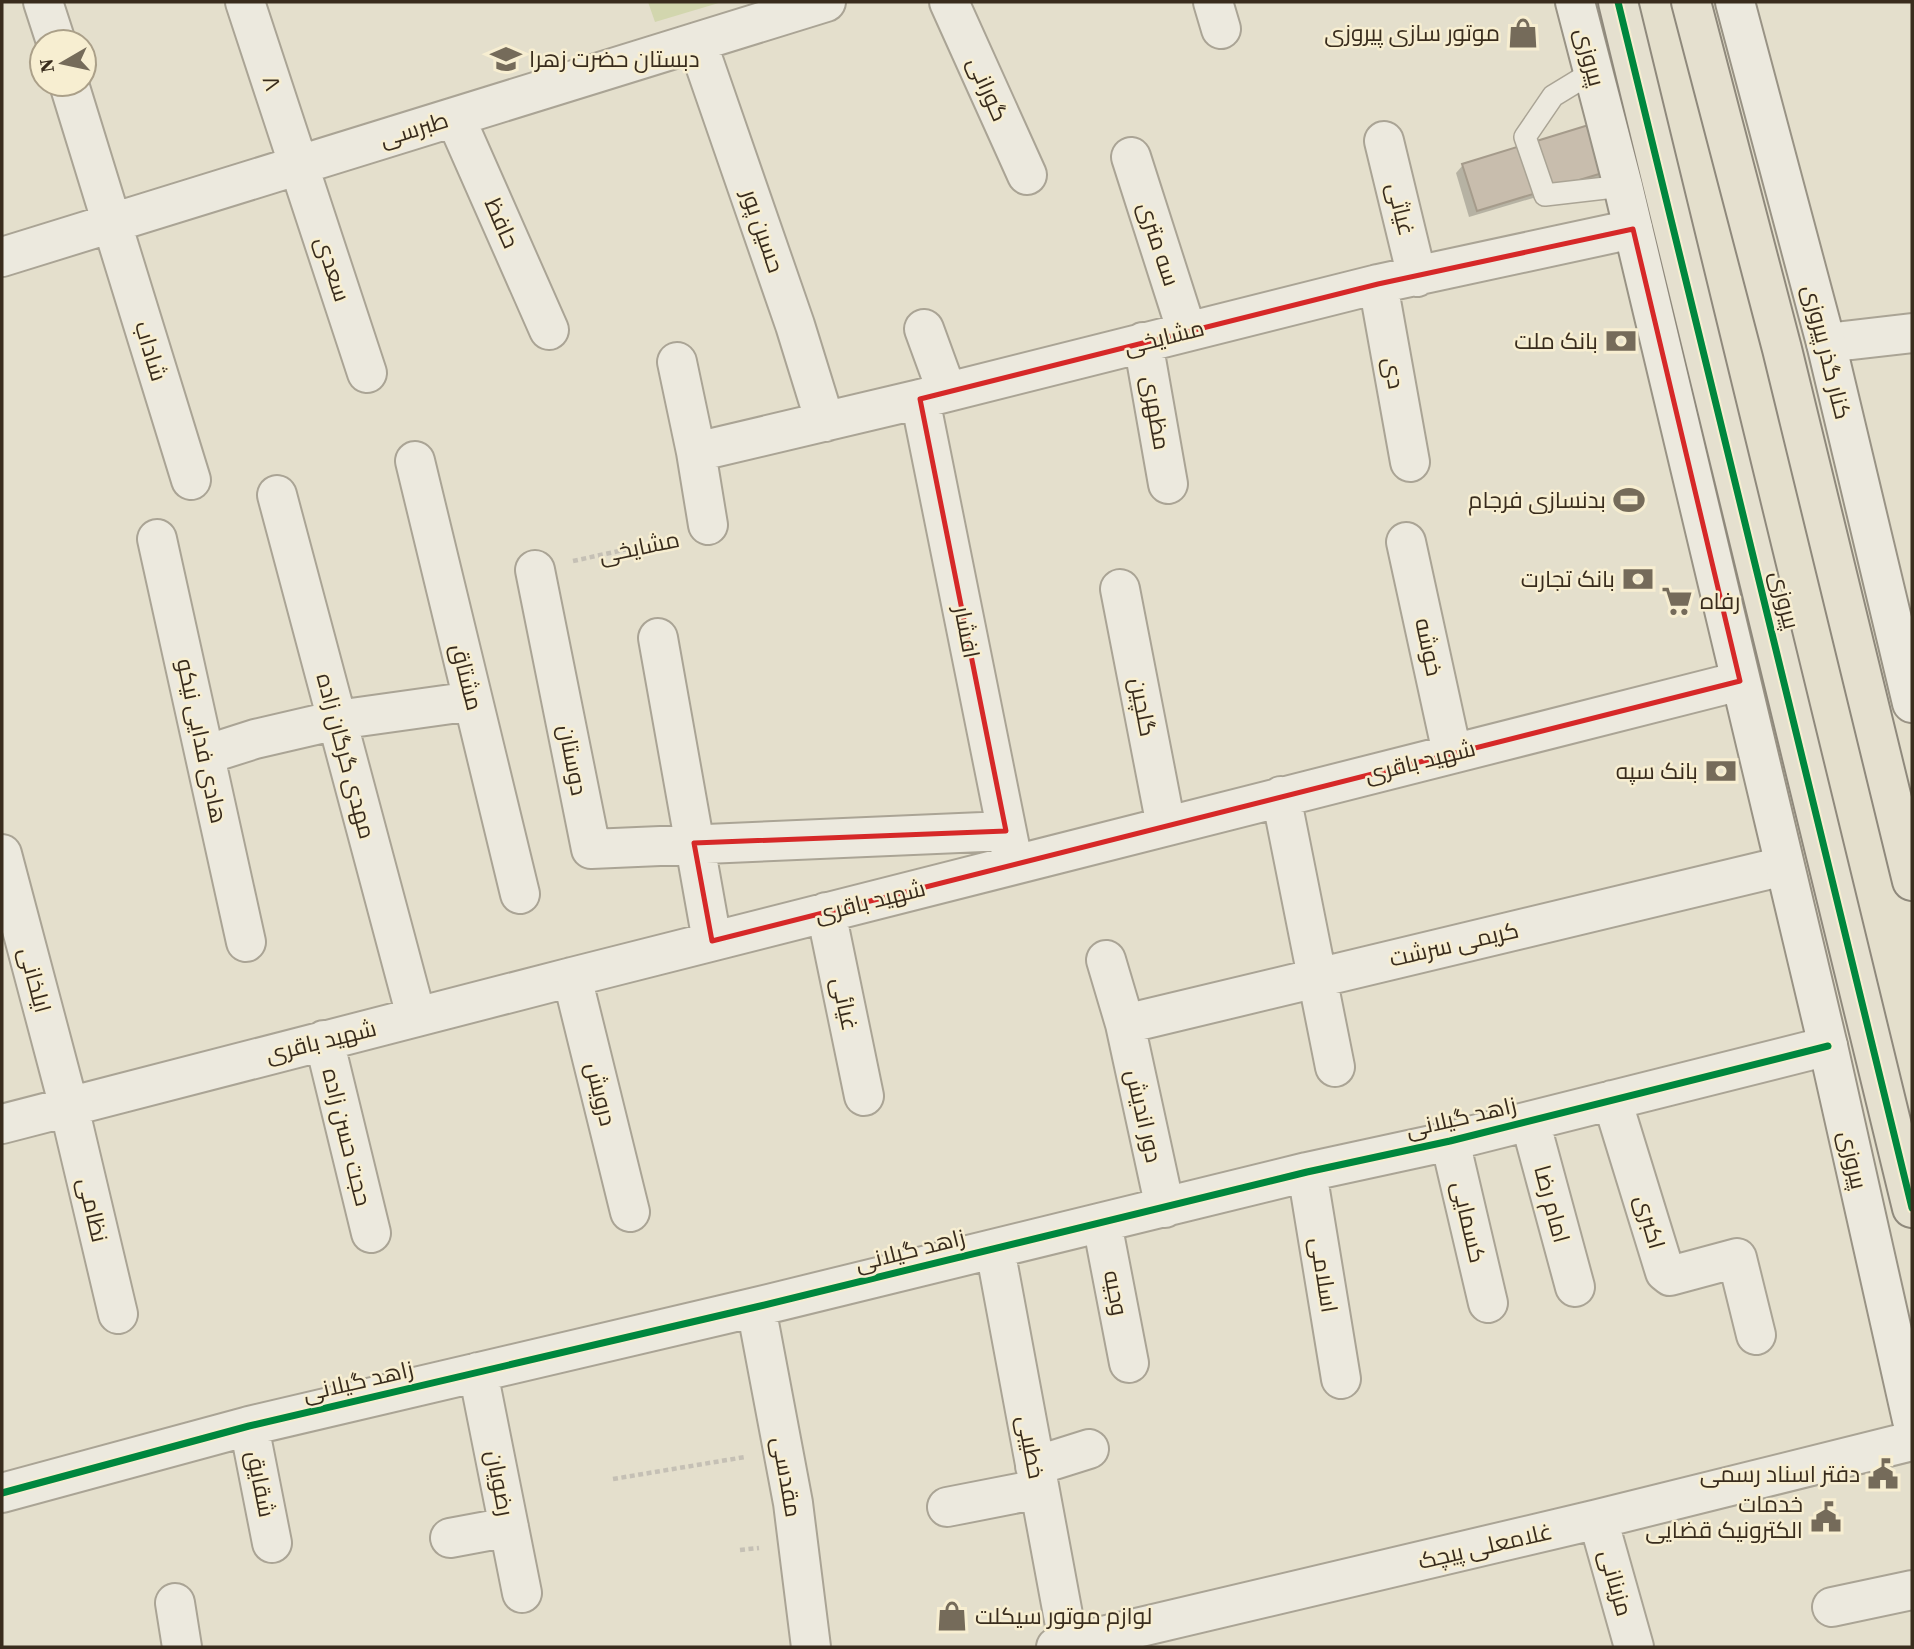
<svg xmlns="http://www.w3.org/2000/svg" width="1914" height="1649" viewBox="0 0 1914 1649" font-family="'Source Serif 4',Cairo,serif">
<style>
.green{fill:#d2d6ae}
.shadow{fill:#0003}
.building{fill:#c8bdad;stroke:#a59b8b;stroke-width:2}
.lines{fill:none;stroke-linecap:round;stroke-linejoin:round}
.service-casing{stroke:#aaa495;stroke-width:24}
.minor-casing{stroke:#aaa495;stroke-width:42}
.secondary-casing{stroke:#999385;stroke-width:42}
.primary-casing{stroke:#8f897c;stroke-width:42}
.path{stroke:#c5c0b5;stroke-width:4.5;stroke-dasharray:5 3.5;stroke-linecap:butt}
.service{stroke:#ece9de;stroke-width:21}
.minor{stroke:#ece9de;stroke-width:38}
.secondary{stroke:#ece9de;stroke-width:38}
.primary{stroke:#e5e0cf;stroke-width:38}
.cycleway-casing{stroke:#f7eed1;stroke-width:11}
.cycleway{stroke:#00873e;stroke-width:7}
.marked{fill:none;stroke:#d62828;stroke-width:5;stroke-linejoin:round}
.labels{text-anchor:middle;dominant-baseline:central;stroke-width:5;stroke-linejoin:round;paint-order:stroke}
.poi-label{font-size:23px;fill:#392c1d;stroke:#f7eed1;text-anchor:end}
.street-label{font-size:23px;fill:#392c1d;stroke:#f7eed1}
</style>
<rect width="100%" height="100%" fill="#e4dfcc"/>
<path class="green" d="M 648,2 L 722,2 L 655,22 Z"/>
<path class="shadow" d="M 1463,165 L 1607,170 L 1600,178 L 1469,217 L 1456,173 Z"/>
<path class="building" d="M 1595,123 L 1609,171 L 1477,211 L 1462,164 Z"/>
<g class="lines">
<g class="service-casing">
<path id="service" d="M 1599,68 L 1553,96 L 1525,137 L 1545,195 L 1623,186"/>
</g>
<g class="minor-casing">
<path id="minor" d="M 43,2 L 56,42
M 245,2 L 367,373
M 949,2 L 1027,175
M 1213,2 L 1221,29
M 697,42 L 795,325 L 825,422
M 69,84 L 191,480
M 455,117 L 549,330
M 1384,141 L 1417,277
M 1131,157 L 1187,332
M 2,257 L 826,2
M 1378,284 L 1410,462
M 924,329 L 947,392
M 1143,342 L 1168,484
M 1826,343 L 1912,333
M 677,362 L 696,452 L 708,525
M 920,399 L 1012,857
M 696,452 L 920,399 L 1378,284 L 1633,229
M 415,461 L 520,894
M 277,495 L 416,1016
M 157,539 L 246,942
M 1406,542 L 1452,753
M 535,570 L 591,849 L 1006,831
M 1120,589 L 1166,826
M 658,638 L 712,941
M 205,755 L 255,739 L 337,720 L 473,701
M 1281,796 L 1335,1067
M 2,854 L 69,1107 L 118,1314
M 826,912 L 864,1096
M 1106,960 L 1125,1024 L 1165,1208
M 572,977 L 630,1212
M 1125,1024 L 1784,866
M 324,1040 L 371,1233
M 1612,1100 L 1665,1272 L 1670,1276 L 1737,1258 L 1756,1335
M 1530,1121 L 1575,1287
M 2,1124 L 572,977 L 1740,681
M 1450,1141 L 1488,1303
M 1307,1172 L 1341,1379
M 1102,1223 L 1129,1363
M 995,1249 L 1069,1647
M 756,1307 L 793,1503 L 811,1647
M 478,1372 L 522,1593
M 249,1426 L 272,1543
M 1035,1466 L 1089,1449
M 2,1493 L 249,1426 L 756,1307 L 1307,1172 L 1450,1141 L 1828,1046
M 947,1507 L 1039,1489
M 1598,1519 L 1634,1647
M 450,1538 L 509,1527
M 175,1603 L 182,1647
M 1832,1607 L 1912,1590
M 1056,1647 L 1598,1519 L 1912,1441"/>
</g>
<g class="secondary-casing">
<path id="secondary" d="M 1575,2 L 1623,186 L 1828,1046 L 1912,1420
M 1735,2 L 1826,343 L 1912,703"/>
</g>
<g class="primary-casing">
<path id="primary" d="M 1618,2 L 1912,1208
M 1691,2 L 1782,349 L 1912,881"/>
</g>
<path class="path" d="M 573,561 L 674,539
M 613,1479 L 745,1457
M 740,1550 L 759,1548"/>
<use href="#service" class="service"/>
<use href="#minor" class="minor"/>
<use href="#secondary" class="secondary"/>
<use href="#primary" class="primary"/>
<g class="cycleway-casing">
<path id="cycleway" d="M 1618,2 L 1912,1208
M 2,1493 L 249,1426 L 756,1307 L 1307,1172 L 1450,1141 L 1828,1046"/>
</g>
<use href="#cycleway" class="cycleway"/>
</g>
<path class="marked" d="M 1633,229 L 1740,681 L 712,941 L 694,843 L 1006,831 L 920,399 L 1378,284 Z"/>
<defs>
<g id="shop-bare" transform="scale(2.415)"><path d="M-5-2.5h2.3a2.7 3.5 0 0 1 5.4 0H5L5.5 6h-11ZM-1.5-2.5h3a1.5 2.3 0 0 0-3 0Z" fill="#756b5a" stroke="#f7eed1" stroke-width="2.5" paint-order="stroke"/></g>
<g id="school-bare" transform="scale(2.415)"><path d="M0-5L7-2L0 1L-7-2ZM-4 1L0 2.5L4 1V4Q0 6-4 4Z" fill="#756b5a" stroke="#f7eed1" stroke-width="2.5" paint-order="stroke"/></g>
<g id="bank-bare" transform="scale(2.415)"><path d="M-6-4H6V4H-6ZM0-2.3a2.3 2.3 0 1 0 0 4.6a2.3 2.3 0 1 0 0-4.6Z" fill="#756b5a" stroke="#f7eed1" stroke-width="2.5" paint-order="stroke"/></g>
<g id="stadium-bare" transform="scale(2.415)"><path d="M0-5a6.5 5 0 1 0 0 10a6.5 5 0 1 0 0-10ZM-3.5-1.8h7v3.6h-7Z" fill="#756b5a" stroke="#f7eed1" stroke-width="2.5" paint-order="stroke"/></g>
<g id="supermarket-bare" transform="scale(2.415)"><path d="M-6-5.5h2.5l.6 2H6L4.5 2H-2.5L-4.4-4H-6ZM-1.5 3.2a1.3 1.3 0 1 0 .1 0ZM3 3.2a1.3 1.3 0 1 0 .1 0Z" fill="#756b5a" stroke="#f7eed1" stroke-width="2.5" paint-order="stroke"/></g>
<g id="civic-bare" transform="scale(2.415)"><path d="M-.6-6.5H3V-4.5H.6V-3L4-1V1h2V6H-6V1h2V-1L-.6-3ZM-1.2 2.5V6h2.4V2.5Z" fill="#756b5a" stroke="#f7eed1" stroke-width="2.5" paint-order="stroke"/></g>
</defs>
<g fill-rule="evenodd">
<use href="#shop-bare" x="1523" y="33"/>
<use href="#school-bare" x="506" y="59"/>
<use href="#bank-bare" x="1621" y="341"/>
<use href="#stadium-bare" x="1629" y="500"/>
<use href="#bank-bare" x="1638" y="579"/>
<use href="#supermarket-bare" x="1677" y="601"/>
<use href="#bank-bare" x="1721" y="771"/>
<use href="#civic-bare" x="1883" y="1474"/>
<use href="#civic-bare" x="1826" y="1517"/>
<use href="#shop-bare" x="952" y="1616"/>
</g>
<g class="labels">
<g class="poi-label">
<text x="1500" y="33">موتور سازی پیروزی</text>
<text x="529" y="59" text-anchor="start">دبستان حضرت زهرا</text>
<text x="1598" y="341">بانک ملت</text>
<text x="1606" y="500">بدنسازی فرجام</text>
<text x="1615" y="579">بانک تجارت</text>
<text x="1700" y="601" text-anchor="start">رفاه</text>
<text x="1698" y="771">بانک سپه</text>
<text x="1860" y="1474">دفتر اسناد رسمی</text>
<text x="1803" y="1504">خدمات<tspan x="1803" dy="26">الکترونیک قضایی</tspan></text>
<text x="975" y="1616" text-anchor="start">لوازم موتور سیکلت</text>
</g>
<g class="street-label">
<text transform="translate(1590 57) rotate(75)">پیروزی</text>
<text transform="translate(272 83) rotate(72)">۸</text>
<text transform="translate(988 89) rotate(66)">گورانی</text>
<text transform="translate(414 129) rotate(-17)">طبرسی</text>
<text transform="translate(1401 209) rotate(76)">غیاثی</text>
<text transform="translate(502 223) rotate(66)">حافظ</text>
<text transform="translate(763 231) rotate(71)">حسین پور</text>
<text transform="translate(1159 244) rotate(72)">سه متری</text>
<text transform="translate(333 269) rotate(72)">سعدی</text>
<text transform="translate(1164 337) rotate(-14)">مشایخی</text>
<text transform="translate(151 351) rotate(73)">شاداب</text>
<text transform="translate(1827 352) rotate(76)">کنار گذر پیروزی</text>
<text transform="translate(1394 373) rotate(80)">دی</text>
<text transform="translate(1156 413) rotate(80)">مظهری</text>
<text transform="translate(639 547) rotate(-12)">مشایخی</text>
<text transform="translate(1785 600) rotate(76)">پیروزی</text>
<text transform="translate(967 632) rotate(79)">افشار</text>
<text transform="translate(1429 647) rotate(78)">خوشه</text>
<text transform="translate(467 677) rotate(76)">مشتاق</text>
<text transform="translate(1143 707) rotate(79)">گلچین</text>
<text transform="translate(202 741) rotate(78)">هادی فدایی نیکو</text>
<text transform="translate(346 756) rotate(75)">مهدی گرگان زاده</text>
<text transform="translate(573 760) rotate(79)">دوستان</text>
<text transform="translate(1420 761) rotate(-14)">شهید باقری</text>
<text transform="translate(870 901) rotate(-14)">شهید باقری</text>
<text transform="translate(1454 944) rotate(-13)">کریمی سرشت</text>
<text transform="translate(35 980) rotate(75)">ایلخانی</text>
<text transform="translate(845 1004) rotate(78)">غیائی</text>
<text transform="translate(321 1041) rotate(-14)">شهید باقری</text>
<text transform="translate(601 1094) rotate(76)">درویش</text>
<text transform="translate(1144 1116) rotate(77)">دور اندیش</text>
<text transform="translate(1461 1117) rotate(-13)">زاهد گیلانی</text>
<text transform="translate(347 1137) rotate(76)">حجت حسن زاده</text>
<text transform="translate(1853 1160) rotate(77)">پیروزی</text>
<text transform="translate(1552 1204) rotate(75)">امام رضا</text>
<text transform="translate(93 1210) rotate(77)">نظامی</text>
<text transform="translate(1469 1222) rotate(77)">کسمایی</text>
<text transform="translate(1650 1222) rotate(74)">اکبری</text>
<text transform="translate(910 1250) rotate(-14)">زاهد گیلانی</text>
<text transform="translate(1324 1275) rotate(81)">اسلامی</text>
<text transform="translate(1116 1293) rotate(79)">وجیه</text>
<text transform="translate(358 1381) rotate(-13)">زاهد گیلانی</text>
<text transform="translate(1031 1447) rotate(79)">خطیبی</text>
<text transform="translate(787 1477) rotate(80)">مقدسی</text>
<text transform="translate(500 1483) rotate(79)">رضویان</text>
<text transform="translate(261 1484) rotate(79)">شقایق</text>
<text transform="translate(1485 1546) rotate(-13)">غلامعلی پیچک</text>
<text transform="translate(1616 1583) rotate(74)">مزینانی</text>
</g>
</g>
<rect width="1914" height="1649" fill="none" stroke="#392c1d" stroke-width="7"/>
<g transform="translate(63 63) rotate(261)"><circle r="33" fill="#f7eed1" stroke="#aba089" stroke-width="2"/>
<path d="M0-5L12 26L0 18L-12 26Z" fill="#756b5a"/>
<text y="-10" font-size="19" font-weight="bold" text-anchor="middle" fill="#392c1d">N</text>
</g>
</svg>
